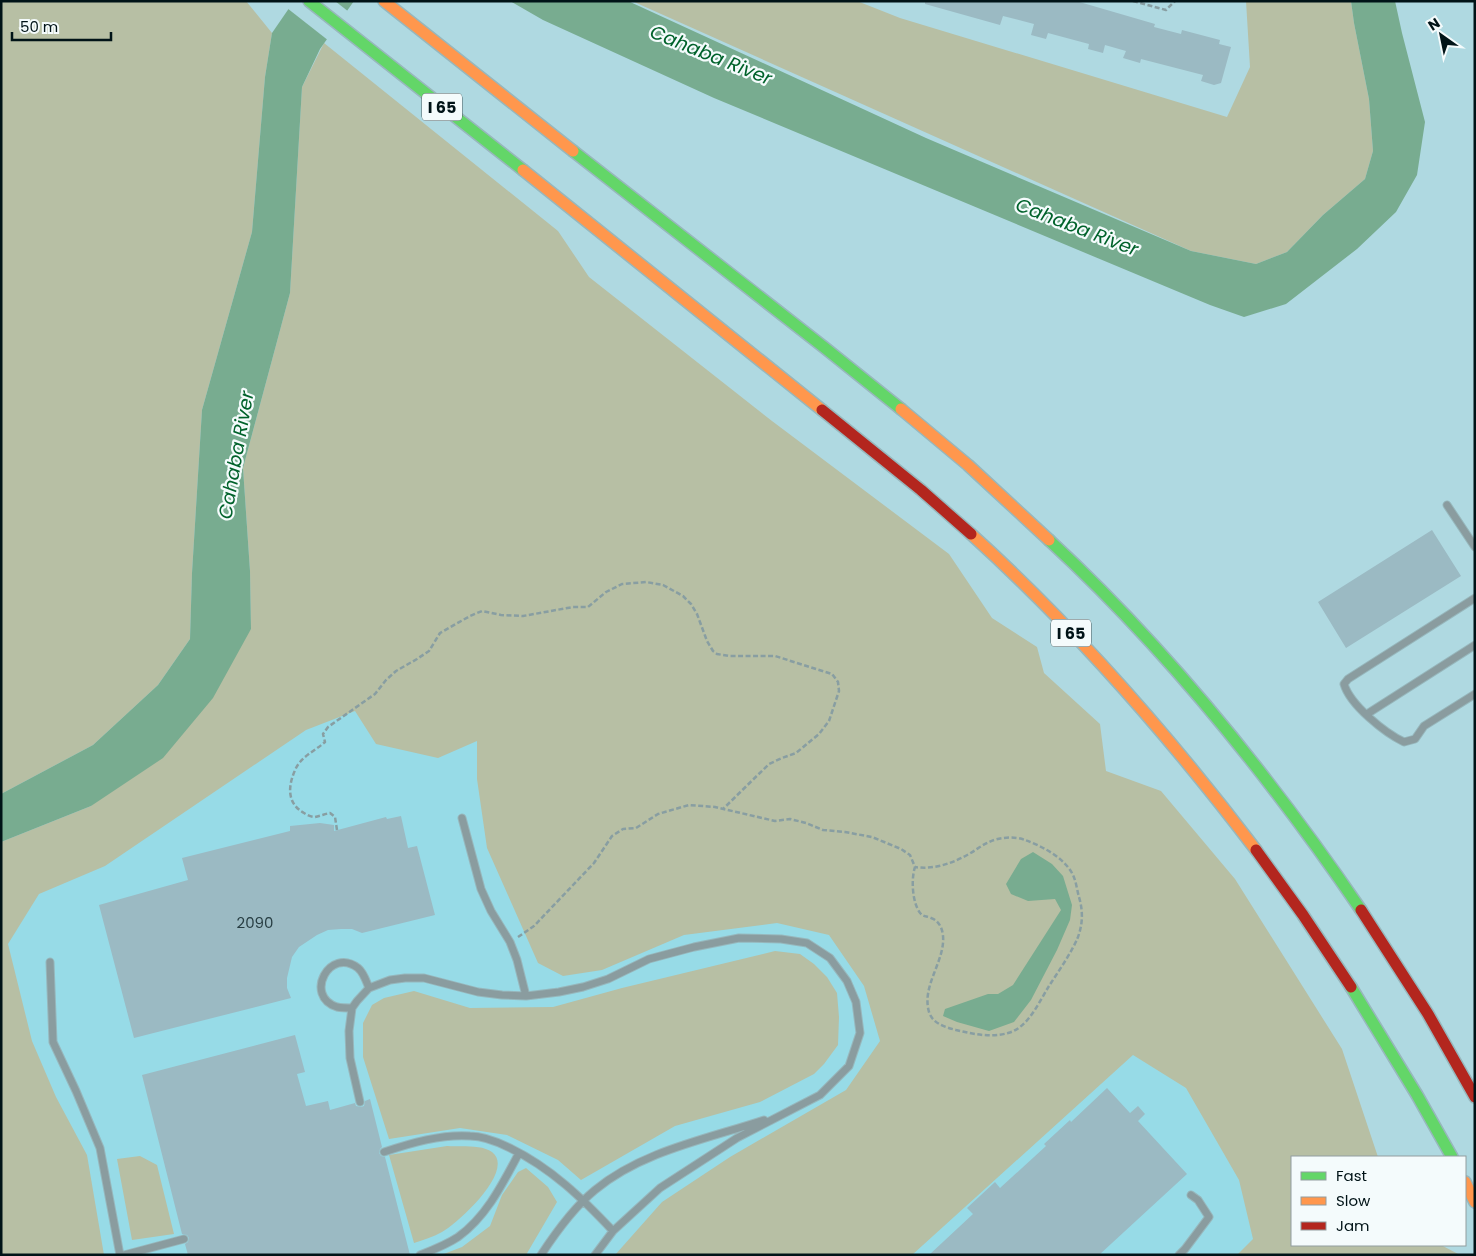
<svg xmlns="http://www.w3.org/2000/svg" width="1476" height="1256" viewBox="0 0 1476 1256" font-family="Poppins,sans-serif">
<style>
.built{fill:#97dbe7}
.green{fill:#b7bfa4}
.water{fill:#78ac90}
.pier{fill:#afd9e1}
.building{fill:#9bbac3}
.lines{fill:none;stroke-linecap:round;stroke-linejoin:round}
.lane-casing{stroke:#97b7bc;stroke-width:9}
.fast-casing{stroke:#97b7bc;stroke-width:14}
.slow-casing{stroke:#97b7bc;stroke-width:14}
.jam-casing{stroke:#97b7bc;stroke-width:14}
.path{stroke:#889ea2;stroke-width:2.5;stroke-dasharray:5 2.5;stroke-linecap:butt}
.lane{stroke:#8a9c9f;stroke-width:7}
.fast{stroke:#63d668;stroke-width:11}
.slow{stroke:#ff974d;stroke-width:11}
.jam{stroke:#b3261e;stroke-width:11}
.labels{text-anchor:middle;dominant-baseline:central;stroke-width:4.5;stroke-linejoin:round;paint-order:stroke}
.number-label{font-size:15px;fill:#273d42}
.shield{fill:#f4fbfc;stroke:#49595c;stroke-width:1}
.shield-label{font-size:16px;font-weight:bold;fill:#001317}
.water-label{font-size:19px;font-style:italic;fill:#00622b;stroke:#f4fbfc}
</style>
<rect width="100%" height="100%" fill="#afd9e1"/>
<path class="built" d="M 366,652 L 1100,911 L 1292,1245 L 1335,1255 L 1,1255 L 1,898 Z"/>
<path class="green" d="M 1,1 L 246,1 L 272,33 L 265,77 L 252,232 L 202,410 L 192,573 L 190,639 L 158,685 L 93,745 L 1,794 Z
M 632,1 L 857,1 L 900,18 L 1227,117 L 1250,67 L 1246,1 L 1351,1 L 1354,23 L 1369,99 L 1373,151 L 1365,179 L 1323,215 L 1287,252 L 1256,264 L 1191,251 Z
M 324,43 L 558,231 L 589,277 L 772,421 L 949,554 L 992,618 L 1037,647 L 1044,673 L 1100,724 L 1106,771 L 1161,791 L 1235,879 L 1342,1049 L 1378,1157 L 1292,1157 L 1292,1245 L 1441,1245 L 1460,1255 L 1237,1255 L 1253,1239 L 1239,1180 L 1186,1088 L 1133,1055 L 912,1255 L 615,1255 L 662,1202 L 730,1157 L 846,1090 L 880,1041 L 864,986 L 829,935 L 777,923 L 684,935 L 602,970 L 563,976 L 538,963 L 487,848 L 477,779 L 477,741 L 438,758 L 376,744 L 355,711 L 306,730 L 105,866 L 39,894 L 8,944 L 32,1041 L 56,1097 L 87,1155 L 104,1255 L 1,1255 L 1,842 L 91,806 L 251,629 L 250,571 L 243,468 L 290,293 L 302,87 Z
M 775,951 L 800,954 L 814,964 L 827,977 L 837,993 L 839,1017 L 838,1045 L 824,1064 L 814,1074 L 760,1102 L 675,1126 L 581,1180 L 558,1160 L 507,1135 L 460,1128 L 389,1139 L 363,1057 L 363,1023 L 372,1005 L 384,998 L 414,991 L 470,1008 L 553,1007 L 622,988 Z
M 447,1146 C 460,1147 481,1144 492,1152 C 516,1170 458,1223 442,1232 C 433,1237 423,1240 414,1243 L 389,1155 Z
M 140,1156 L 157,1165 L 174,1234 L 132,1240 L 117,1159 Z
M 526,1168 L 548,1187 L 557,1202 L 526,1255 L 441,1255 L 462,1247 L 490,1226 L 502,1195 L 518,1172 Z"/>
<path class="water" d="M 294,1 L 354,1 L 320,49 L 302,87 L 290,293 L 243,468 L 250,571 L 251,629 L 213,698 L 163,758 L 91,806 L 1,842 L 1,794 L 93,745 L 158,685 L 190,639 L 192,573 L 202,410 L 252,232 L 265,77 L 272,33 Z
M 510,1 L 628,1 L 926,138 L 1191,251 L 1256,264 L 1287,252 L 1323,215 L 1365,179 L 1373,151 L 1369,99 L 1354,23 L 1351,1 L 1395,1 L 1402,33 L 1425,122 L 1417,175 L 1396,212 L 1357,249 L 1286,304 L 1244,317 L 1210,305 L 714,98 L 543,20 Z
M 1033,852 L 1052,864 L 1063,876 L 1072,905 L 1070,920 L 1057,950 L 1031,1000 L 1014,1022 L 989,1031 L 957,1022 L 943,1016 L 945,1009 L 988,994 L 998,994 L 1013,985 L 1061,910 L 1055,899 L 1028,901 L 1011,894 L 1006,884 L 1021,859 Z"/>
<path class="pier" d="M 291,1 L 335,1 L 349,12 L 329,41 L 287,8 Z"/>
<path class="building" d="M 925,1 L 1076,1 L 1155,24 L 1154,27 L 1181,34 L 1182,30 L 1220,40 L 1219,44 L 1231,47 L 1221,83 L 1214,85 L 1201,81 L 1203,75 L 1141,59 L 1140,63 L 1123,58 L 1126,51 L 1105,45 L 1103,53 L 1088,49 L 1089,44 L 1048,33 L 1046,39 L 1031,35 L 1034,24 L 1003,16 L 1000,25 L 925,4 Z
M 1432,530 L 1461,576 L 1346,648 L 1318,602 Z
M 401,816 L 408,848 L 417,846 L 435,915 L 362,933 L 352,929 L 341,929 L 328,930 L 317,935 L 299,947 L 292,957 L 287,978 L 287,988 L 291,998 L 134,1038 L 99,905 L 188,880 L 182,858 L 290,831 L 290,826 L 320,823 L 334,825 L 334,831 L 386,817 L 387,819 Z
M 295,1035 L 305,1072 L 297,1074 L 306,1106 L 328,1101 L 330,1110 L 355,1103 L 356,1106 L 361,1107 L 364,1106 L 365,1101 L 370,1099 L 382,1147 L 380,1149 L 379,1153 L 381,1156 L 385,1157 L 410,1255 L 188,1255 L 185,1244 L 188,1242 L 189,1238 L 187,1235 L 182,1234 L 142,1075 Z
M 1107,1088 L 1130,1113 L 1138,1106 L 1145,1114 L 1138,1121 L 1187,1174 L 1099,1255 L 929,1255 L 973,1214 L 967,1208 L 995,1182 L 1000,1188 L 1046,1146 L 1044,1144 L 1070,1120 L 1071,1122 Z"/>
<g class="lines">
<g class="lane-casing">
<path id="lane" d="M 1447,505 L 1475,547
M 1475,598 L 1348,679 L 1344,684 C 1350,705 1385,733 1404,742 L 1415,739 L 1424,726 L 1475,694
M 1367,714 L 1475,645
M 462,818 L 481,889 L 491,911 L 510,942 L 517,960 L 526,996
M 50,962 L 53,1042 L 76,1091 L 100,1148 L 120,1255
M 352,1008 C 347,1008 342,1008 337,1007 C 303,996 330,946 358,968 C 364,973 366,981 369,988
M 360,1102 L 350,1058 L 349,1031 L 352,1008 L 357,1001 L 369,988 L 390,980 L 405,978 L 424,978 L 478,992 L 502,995 L 526,996 L 559,992 L 583,987 L 608,979 L 649,959 L 694,947 L 739,938 L 781,939 L 807,943 L 830,958 L 847,981 L 856,1002 L 860,1033 L 849,1066 L 820,1095 L 737,1138 L 660,1188 L 613,1231 L 595,1255
M 384,1152 C 411,1143 441,1134 470,1136 C 483,1136 498,1142 510,1148 C 551,1168 582,1198 613,1231
M 124,1255 L 184,1239
M 420,1255 C 433,1250 446,1245 458,1237 C 487,1216 503,1183 519,1153
M 541,1255 C 556,1232 573,1208 595,1190 C 642,1151 707,1139 764,1120
M 1179,1255 L 1185,1249 L 1209,1217 L 1198,1200 L 1191,1195"/>
</g>
<g class="fast-casing">
<path id="fast" d="M 309,1 L 523,170
M 573,151 L 825,348 L 901,409
M 1049,540 C 1167,649 1270,777 1361,910
M 1351,987 L 1417,1095 L 1452,1157"/>
</g>
<g class="slow-casing">
<path id="slow" d="M 384,1 L 573,151
M 523,170 L 822,410
M 901,409 L 968,465 L 1049,540
M 971,534 C 1076,629 1170,737 1256,850
M 1465,1182 L 1475,1202"/>
</g>
<g class="jam-casing">
<path id="jam" d="M 822,410 L 921,490 L 971,534
M 1256,850 L 1303,915 L 1351,987
M 1361,910 L 1428,1014 L 1475,1097"/>
</g>
<path class="path" d="M 1133,1 L 1166,10 L 1175,1
M 337,830 L 335,817 L 330,813 C 325,814 320,816 315,817 C 311,817 307,815 304,813 C 286,803 288,785 296,768 C 302,756 315,751 325,742 L 323,734 L 328,727 L 375,694 L 386,680 L 396,671 L 417,659 L 429,651 L 440,633 L 470,616 L 482,611 L 501,615 L 523,616 L 573,607 L 588,607 L 606,592 L 622,584 L 646,582 L 663,585 L 683,596 L 691,604 L 697,614 L 707,641 L 713,651 L 717,654 L 729,656 L 775,656 L 832,674 L 838,682 L 839,691 L 829,721 L 819,734 L 796,753 L 782,758 L 769,764 L 723,809
M 518,937 L 534,926 L 594,863 L 612,836 L 623,829 L 636,828 L 658,814 L 689,805 L 715,807 L 775,821 L 790,819 L 806,823 L 823,830 L 845,832 L 872,837 L 901,849 L 910,855 L 915,867 C 911,879 912,904 921,914 C 924,917 927,916 931,918 C 941,921 944,933 943,943 C 941,966 922,988 929,1012 C 933,1024 945,1027 956,1030 C 973,1034 991,1038 1008,1033 C 1028,1028 1039,1002 1049,986 C 1058,972 1072,952 1078,937 C 1083,923 1083,911 1079,897 C 1077,890 1076,881 1073,875 C 1065,858 1042,846 1025,840 C 1015,836 999,837 989,842 C 982,845 976,850 969,854 C 953,863 934,870 915,867"/>
<use href="#lane" class="lane"/>
<use href="#fast" class="fast"/>
<use href="#slow" class="slow"/>
<use href="#jam" class="jam"/>
</g>
<g class="labels">
<g class="number-label">
<text x="255" y="922">2090</text>
</g>
<g class="shield">
<rect x="422" y="93.5" width="40" height="27" rx="4"/>
<rect x="1051" y="619.5" width="40" height="27" rx="4"/>
</g>
<g class="shield-label">
<text x="442" y="107">I 65</text>
<text x="1071" y="633">I 65</text>
</g>
<g class="water-label">
<text transform="translate(711 55) rotate(22)">Cahaba River</text>
<text transform="translate(1077 227) rotate(21)">Cahaba River</text>
<text transform="translate(236 455) rotate(-80)">Cahaba River</text>
</g>
</g>
<rect width="1476" height="1256" fill="none" stroke="#001317" stroke-width="5"/>
<rect x="1291" y="1156" width="175" height="90" fill="#f4fbfc" stroke="#929ea0"/>
<rect x="1301" y="1172" width="25" height="8" fill="#63d668" stroke="#929ea0"/>
<text x="1336" y="1181" font-size="15" fill="#001317">Fast</text>
<rect x="1301" y="1197" width="25" height="8" fill="#ff974d" stroke="#929ea0"/>
<text x="1336" y="1206" font-size="15" fill="#001317">Slow</text>
<rect x="1301" y="1222" width="25" height="8" fill="#b3261e" stroke="#929ea0"/>
<text x="1336" y="1231" font-size="15" fill="#001317">Jam</text>
<g transform="translate(1441 35) rotate(327)" stroke="#f4fbfc" stroke-width="4" paint-order="stroke">
<path d="M0-4L9 19L0 12L-9 19Z" fill="#001317"/>
<text y="-8" font-size="14" font-weight="bold" text-anchor="middle" fill="#001317">N</text>
</g>
<path d="M12 32v8h99v-8" fill="none" stroke="#001317" stroke-width="2.5"/>
<text x="20" y="32" font-size="15" fill="#001317" stroke="#f4fbfc" stroke-width="4" paint-order="stroke">50 m</text>
</svg>
